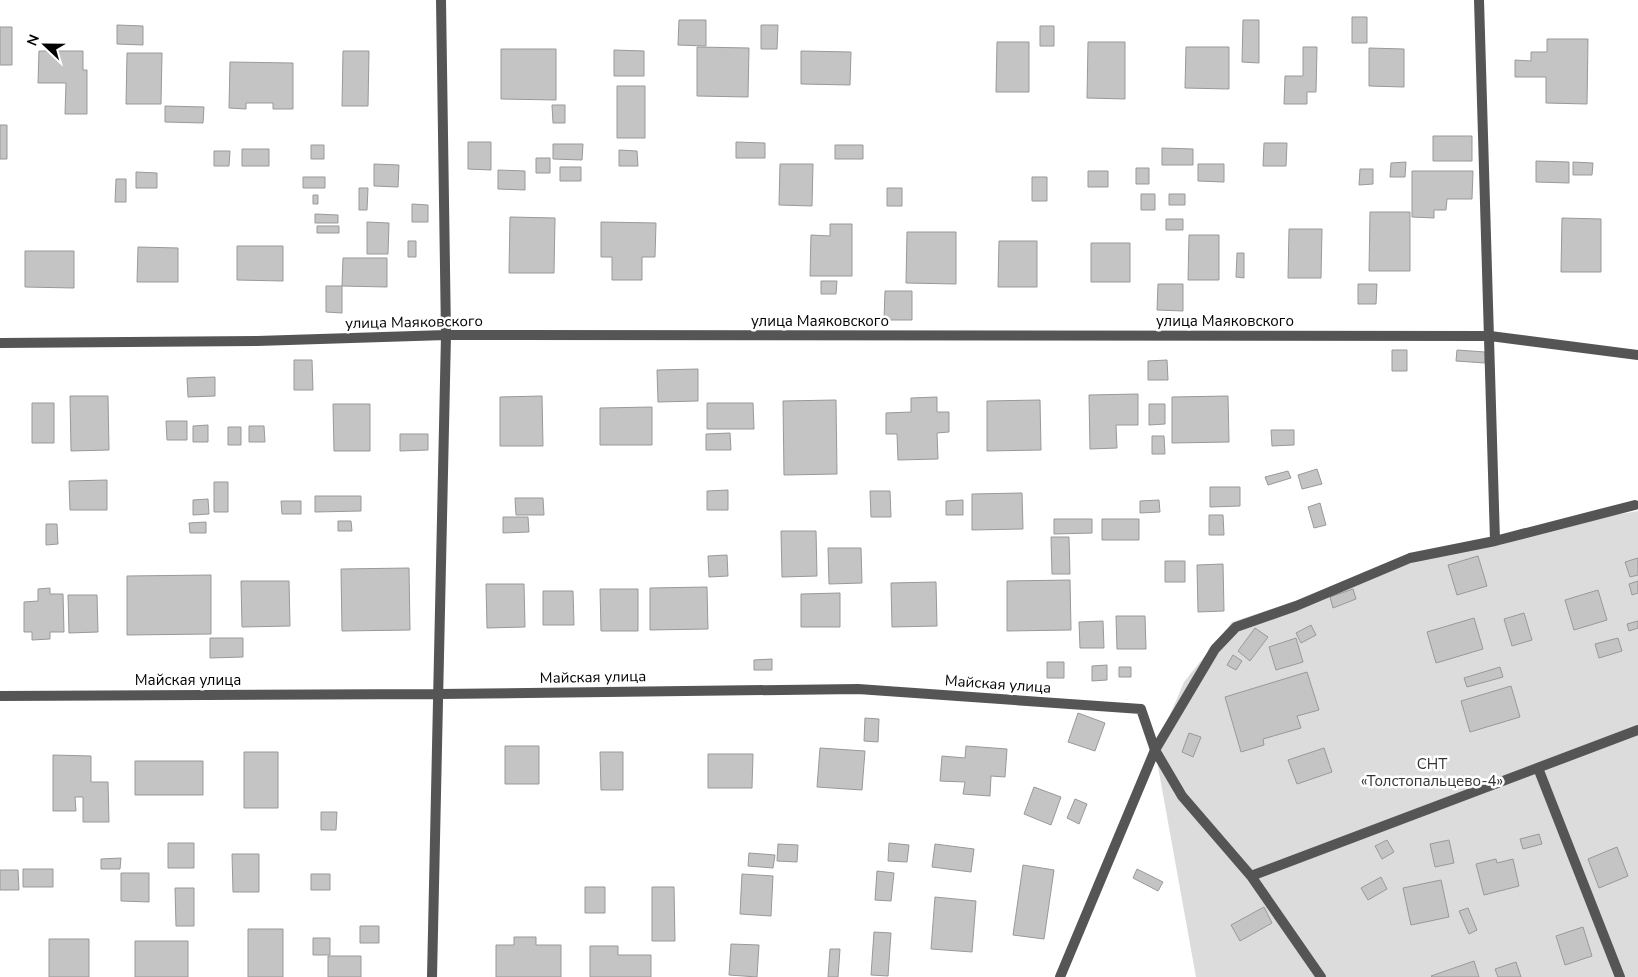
<svg xmlns="http://www.w3.org/2000/svg" width="1638" height="977" viewBox="0 0 1638 977" font-family="'Nunito Sans',sans-serif">
<style>
.green{fill:#dcdcdc}
.building{fill:#c4c4c4;stroke:#999}
.lines{fill:none;stroke-linecap:round;stroke-linejoin:round}
.service{stroke:#555;stroke-width:10}
.minor{stroke:#555;stroke-width:10}
.labels{text-anchor:middle;dominant-baseline:central;stroke-width:5;stroke-linejoin:round;paint-order:stroke}
.street-label{font-size:15px;fill:#000;stroke:#fff}
.park-label{font-size:15px;fill:#333;stroke:#fff}
</style>
<rect width="100%" height="100%" fill="#fff"/>
<path class="green" d="M 1638,511 L 1638,977 L 1196,977 L 1155,750 L 1184,682 L 1232,622 L 1490,537 Z"/>
<path class="building" d="M 1352,17 L 1367,17 L 1367,43 L 1352,43 Z
M 679,20 L 706,20 L 706,46 L 678,45 Z
M 1243,20 L 1259,20 L 1259,63 L 1242,62 Z
M 117,25 L 143,26 L 143,45 L 117,44 Z
M 761,25 L 778,25 L 777,49 L 761,49 Z
M 1040,26 L 1054,26 L 1054,46 L 1040,46 Z
M 0,27 L 12,27 L 12,65 L 0,65 Z
M 1547,39 L 1588,39 L 1587,104 L 1546,103 L 1546,77 L 1515,77 L 1515,60 L 1531,61 L 1531,52 L 1547,52 Z
M 997,42 L 1029,42 L 1029,92 L 996,92 Z
M 1088,42 L 1125,42 L 1125,99 L 1087,98 Z
M 697,47 L 749,48 L 748,97 L 697,96 Z
M 1186,47 L 1229,47 L 1229,89 L 1185,88 Z
M 1303,47 L 1317,47 L 1316,92 L 1307,92 L 1307,104 L 1284,104 L 1285,76 L 1303,76 Z
M 1369,48 L 1404,49 L 1404,87 L 1369,86 Z
M 501,49 L 556,49 L 556,100 L 501,99 Z
M 614,50 L 644,51 L 644,76 L 614,76 Z
M 39,51 L 83,51 L 83,70 L 87,70 L 87,114 L 65,114 L 66,83 L 38,83 Z
M 343,51 L 369,51 L 368,106 L 342,106 Z
M 801,51 L 851,52 L 850,85 L 801,84 Z
M 127,53 L 162,53 L 161,104 L 126,104 Z
M 230,62 L 293,63 L 293,109 L 273,109 L 273,103 L 246,103 L 246,109 L 229,108 Z
M 617,86 L 645,86 L 645,138 L 617,138 Z
M 552,105 L 565,105 L 565,123 L 553,123 Z
M 165,106 L 204,107 L 203,123 L 165,122 Z
M 0,125 L 7,125 L 7,159 L 0,159 Z
M 1433,136 L 1472,136 L 1472,161 L 1433,161 Z
M 468,142 L 491,142 L 491,170 L 468,169 Z
M 736,142 L 765,143 L 765,158 L 736,158 Z
M 1264,143 L 1287,143 L 1286,166 L 1263,166 Z
M 553,144 L 583,144 L 582,160 L 553,159 Z
M 311,145 L 324,145 L 324,159 L 311,159 Z
M 835,145 L 863,145 L 863,159 L 835,159 Z
M 1162,148 L 1193,149 L 1193,165 L 1162,165 Z
M 242,149 L 269,149 L 269,166 L 242,166 Z
M 619,150 L 637,151 L 638,166 L 619,166 Z
M 214,151 L 230,151 L 229,166 L 214,166 Z
M 536,158 L 550,158 L 550,173 L 536,173 Z
M 1536,161 L 1569,162 L 1569,183 L 1536,182 Z
M 1406,162 L 1405,177 L 1390,177 L 1391,163 Z
M 1573,162 L 1593,163 L 1592,175 L 1573,175 Z
M 374,164 L 399,165 L 398,187 L 374,186 Z
M 780,164 L 813,164 L 812,206 L 779,205 Z
M 1198,164 L 1224,164 L 1224,182 L 1198,181 Z
M 560,167 L 581,167 L 581,181 L 560,181 Z
M 1136,168 L 1149,168 L 1149,184 L 1136,184 Z
M 1360,169 L 1373,169 L 1373,184 L 1359,185 Z
M 498,170 L 525,171 L 525,190 L 498,189 Z
M 1088,171 L 1108,171 L 1108,187 L 1088,187 Z
M 1412,171 L 1473,171 L 1472,199 L 1447,199 L 1446,210 L 1434,210 L 1434,218 L 1412,217 Z
M 136,172 L 157,173 L 157,188 L 136,188 Z
M 303,177 L 325,177 L 325,188 L 303,188 Z
M 1032,177 L 1047,177 L 1047,201 L 1032,201 Z
M 116,179 L 126,179 L 126,202 L 115,202 Z
M 359,188 L 368,188 L 367,210 L 359,210 Z
M 887,188 L 902,188 L 902,206 L 887,206 Z
M 1141,194 L 1155,194 L 1155,210 L 1141,210 Z
M 1169,194 L 1185,194 L 1185,205 L 1169,205 Z
M 313,195 L 318,195 L 318,204 L 313,204 Z
M 412,204 L 428,205 L 428,222 L 412,222 Z
M 1370,212 L 1410,212 L 1410,271 L 1369,271 Z
M 315,214 L 338,215 L 338,223 L 315,223 Z
M 510,217 L 555,218 L 554,273 L 509,273 Z
M 1562,218 L 1601,219 L 1601,272 L 1561,272 Z
M 1166,219 L 1183,219 L 1183,230 L 1166,230 Z
M 367,222 L 389,223 L 388,254 L 367,254 Z
M 601,222 L 656,223 L 655,257 L 642,257 L 642,280 L 612,280 L 612,257 L 601,257 Z
M 830,224 L 852,224 L 852,276 L 810,276 L 811,235 L 830,236 Z
M 317,226 L 339,226 L 339,233 L 317,233 Z
M 1289,229 L 1322,229 L 1321,278 L 1288,278 Z
M 907,232 L 956,232 L 956,284 L 906,283 Z
M 1189,235 L 1219,235 L 1219,280 L 1188,280 Z
M 408,241 L 416,241 L 416,257 L 408,257 Z
M 999,241 L 1037,241 L 1037,287 L 998,287 Z
M 1091,243 L 1130,243 L 1130,282 L 1091,282 Z
M 237,246 L 283,246 L 283,281 L 237,280 Z
M 138,247 L 178,248 L 178,282 L 137,282 Z
M 25,251 L 74,251 L 74,288 L 25,287 Z
M 1237,253 L 1244,253 L 1244,278 L 1236,277 Z
M 343,258 L 387,258 L 387,287 L 342,286 Z
M 821,281 L 837,281 L 836,294 L 821,294 Z
M 1158,284 L 1183,284 L 1183,311 L 1157,310 Z
M 1358,284 L 1377,284 L 1376,304 L 1358,304 Z
M 326,286 L 342,286 L 342,313 L 326,312 Z
M 885,291 L 912,291 L 912,320 L 884,320 Z
M 1392,350 L 1407,350 L 1407,371 L 1392,371 Z
M 1457,350 L 1485,352 L 1485,363 L 1456,361 Z
M 294,360 L 312,360 L 313,390 L 294,390 Z
M 1167,360 L 1168,380 L 1148,380 L 1148,361 Z
M 698,369 L 698,401 L 658,402 L 657,370 Z
M 215,377 L 215,396 L 188,397 L 187,378 Z
M 1138,394 L 1138,425 L 1116,425 L 1117,448 L 1090,449 L 1089,395 Z
M 70,396 L 108,396 L 109,450 L 71,451 Z
M 542,396 L 543,446 L 500,446 L 500,397 Z
M 1228,396 L 1229,442 L 1172,443 L 1172,397 Z
M 937,397 L 937,412 L 949,412 L 949,432 L 937,433 L 938,459 L 898,460 L 897,434 L 886,434 L 886,413 L 911,412 L 911,398 Z
M 836,400 L 837,474 L 784,475 L 783,401 Z
M 1040,400 L 1041,450 L 987,451 L 987,401 Z
M 32,403 L 54,403 L 54,443 L 32,443 Z
M 707,403 L 753,403 L 754,429 L 707,429 Z
M 333,404 L 370,404 L 370,451 L 334,451 Z
M 1149,404 L 1165,404 L 1165,424 L 1149,425 Z
M 652,407 L 652,445 L 600,445 L 600,408 Z
M 166,421 L 187,421 L 187,440 L 167,440 Z
M 208,425 L 208,442 L 193,442 L 193,426 Z
M 249,426 L 264,426 L 265,442 L 249,442 Z
M 228,427 L 241,427 L 241,445 L 228,445 Z
M 1271,430 L 1294,430 L 1294,445 L 1272,446 Z
M 730,433 L 731,450 L 706,450 L 706,434 Z
M 400,434 L 428,434 L 428,450 L 400,451 Z
M 1152,436 L 1164,436 L 1165,454 L 1152,454 Z
M 1317,469 L 1322,484 L 1302,489 L 1298,475 Z
M 1288,471 L 1291,478 L 1268,485 L 1265,477 Z
M 107,480 L 107,510 L 70,510 L 69,481 Z
M 214,482 L 228,482 L 228,512 L 214,512 Z
M 1210,487 L 1240,487 L 1240,506 L 1210,507 Z
M 728,490 L 728,510 L 707,510 L 707,491 Z
M 870,491 L 890,491 L 891,517 L 871,517 Z
M 1022,493 L 1023,529 L 972,530 L 972,494 Z
M 315,496 L 361,496 L 361,511 L 315,512 Z
M 515,498 L 543,498 L 544,515 L 516,515 Z
M 208,499 L 209,514 L 193,515 L 193,500 Z
M 963,500 L 963,515 L 946,515 L 946,501 Z
M 1159,500 L 1160,512 L 1140,513 L 1140,501 Z
M 281,501 L 301,501 L 301,514 L 282,514 Z
M 1320,503 L 1326,525 L 1314,528 L 1308,507 Z
M 1209,515 L 1223,515 L 1224,535 L 1209,535 Z
M 503,517 L 528,517 L 529,532 L 503,533 Z
M 1054,519 L 1092,519 L 1092,533 L 1054,534 Z
M 1102,519 L 1139,519 L 1139,540 L 1102,540 Z
M 338,521 L 351,521 L 352,531 L 338,531 Z
M 206,522 L 206,533 L 190,533 L 189,523 Z
M 46,524 L 57,524 L 58,544 L 46,545 Z
M 781,531 L 816,531 L 817,576 L 782,577 Z
M 1051,537 L 1069,537 L 1070,574 L 1052,574 Z
M 828,548 L 861,548 L 862,583 L 829,584 Z
M 727,555 L 728,576 L 709,577 L 708,556 Z
M 1478,556 L 1487,586 L 1457,595 L 1448,565 Z
M 1638,558 L 1638,575 L 1630,577 L 1625,562 Z
M 1165,561 L 1185,561 L 1185,582 L 1165,582 Z
M 1223,564 L 1224,611 L 1198,612 L 1197,565 Z
M 409,568 L 410,630 L 342,631 L 341,569 Z
M 211,575 L 211,634 L 127,635 L 127,576 Z
M 1070,580 L 1071,630 L 1007,631 L 1007,581 Z
M 241,581 L 289,581 L 290,626 L 242,627 Z
M 1638,581 L 1638,593 L 1632,595 L 1629,584 Z
M 936,582 L 937,626 L 892,627 L 891,583 Z
M 486,584 L 524,584 L 525,627 L 487,628 Z
M 707,587 L 708,629 L 650,630 L 650,588 Z
M 50,588 L 50,594 L 63,594 L 64,632 L 50,632 L 50,639 L 32,640 L 32,632 L 24,632 L 24,602 L 38,601 L 38,589 Z
M 600,589 L 638,589 L 638,631 L 601,631 Z
M 1353,589 L 1356,599 L 1333,608 L 1330,597 Z
M 1598,590 L 1607,620 L 1574,630 L 1565,600 Z
M 543,591 L 573,591 L 574,625 L 543,625 Z
M 840,593 L 840,627 L 801,627 L 801,594 Z
M 68,595 L 97,595 L 98,632 L 69,633 Z
M 1524,613 L 1532,640 L 1512,646 L 1504,619 Z
M 1116,616 L 1145,616 L 1146,649 L 1117,649 Z
M 1474,618 L 1483,649 L 1436,663 L 1427,632 Z
M 1103,621 L 1104,648 L 1080,648 L 1079,622 Z
M 1638,621 L 1638,628 L 1629,631 L 1627,624 Z
M 1311,625 L 1316,635 L 1301,643 L 1296,633 Z
M 1255,628 L 1268,637 L 1250,661 L 1238,651 Z
M 210,638 L 243,638 L 243,657 L 210,658 Z
M 1296,638 L 1303,662 L 1276,670 L 1269,647 Z
M 1618,638 L 1622,651 L 1599,658 L 1595,644 Z
M 1233,655 L 1242,661 L 1236,670 L 1227,665 Z
M 772,659 L 772,670 L 754,670 L 754,660 Z
M 1047,662 L 1064,662 L 1064,678 L 1047,678 Z
M 1107,665 L 1107,680 L 1092,681 L 1092,666 Z
M 1119,667 L 1131,667 L 1131,677 L 1119,677 Z
M 1500,667 L 1503,677 L 1467,687 L 1464,678 Z
M 1307,672 L 1319,710 L 1297,716 L 1301,728 L 1263,739 L 1264,745 L 1241,752 L 1225,697 Z
M 1511,686 L 1520,717 L 1470,732 L 1461,701 Z
M 1078,713 L 1105,723 L 1095,751 L 1068,742 Z
M 865,718 L 879,719 L 878,742 L 864,741 Z
M 1189,733 L 1201,737 L 1193,757 L 1182,752 Z
M 505,746 L 539,746 L 539,784 L 505,784 Z
M 966,746 L 1007,749 L 1005,777 L 991,776 L 990,796 L 963,794 L 965,782 L 940,781 L 942,756 L 965,758 Z
M 820,748 L 865,751 L 862,790 L 817,787 Z
M 1324,748 L 1332,772 L 1297,784 L 1288,760 Z
M 244,752 L 278,752 L 278,808 L 244,808 Z
M 600,752 L 623,752 L 623,790 L 601,790 Z
M 708,754 L 753,754 L 752,788 L 708,788 Z
M 53,755 L 91,756 L 91,782 L 108,782 L 109,822 L 83,822 L 83,797 L 75,797 L 76,811 L 53,811 Z
M 135,761 L 203,761 L 203,795 L 135,795 Z
M 1034,787 L 1061,797 L 1051,825 L 1024,814 Z
M 1075,799 L 1087,804 L 1079,824 L 1067,818 Z
M 321,812 L 337,812 L 336,830 L 321,830 Z
M 1539,834 L 1542,844 L 1523,849 L 1520,839 Z
M 1387,840 L 1394,852 L 1382,859 L 1375,846 Z
M 1449,840 L 1454,863 L 1435,867 L 1430,844 Z
M 168,843 L 194,843 L 194,868 L 168,868 Z
M 889,843 L 909,845 L 907,862 L 888,861 Z
M 778,844 L 798,845 L 797,862 L 777,861 Z
M 935,844 L 974,849 L 971,872 L 932,867 Z
M 1617,847 L 1628,876 L 1599,888 L 1588,859 Z
M 749,853 L 775,855 L 773,868 L 748,866 Z
M 232,854 L 259,854 L 259,892 L 233,892 Z
M 121,858 L 120,869 L 101,869 L 101,859 Z
M 1496,859 L 1497,863 L 1513,859 L 1519,886 L 1484,895 L 1476,864 Z
M 1023,865 L 1054,870 L 1044,939 L 1013,935 Z
M 23,869 L 53,869 L 53,887 L 23,887 Z
M 1137,869 L 1163,882 L 1158,891 L 1133,878 Z
M 0,870 L 18,870 L 19,890 L 0,890 Z
M 877,871 L 894,873 L 891,901 L 875,900 Z
M 121,873 L 149,873 L 149,902 L 121,901 Z
M 311,874 L 330,874 L 330,890 L 311,890 Z
M 742,874 L 773,876 L 771,916 L 740,914 Z
M 1381,877 L 1387,889 L 1368,900 L 1361,888 Z
M 1441,880 L 1449,917 L 1411,925 L 1403,888 Z
M 585,887 L 605,887 L 605,913 L 585,913 Z
M 652,887 L 674,887 L 675,941 L 652,941 Z
M 175,888 L 194,888 L 194,926 L 176,926 Z
M 935,897 L 976,901 L 972,952 L 931,949 Z
M 1264,907 L 1272,923 L 1240,941 L 1231,925 Z
M 1468,908 L 1477,930 L 1469,934 L 1459,911 Z
M 360,926 L 379,926 L 379,943 L 360,943 Z
M 1583,927 L 1592,956 L 1565,965 L 1556,936 Z
M 248,929 L 283,929 L 283,977 L 248,977 Z
M 874,932 L 891,933 L 888,976 L 871,975 Z
M 514,937 L 536,937 L 536,945 L 561,945 L 561,977 L 496,977 L 496,945 L 514,945 Z
M 313,938 L 330,938 L 330,955 L 313,955 Z
M 49,939 L 89,939 L 89,977 L 49,977 Z
M 135,941 L 188,941 L 188,977 L 135,977 Z
M 731,944 L 759,945 L 757,977 L 729,975 Z
M 590,946 L 618,946 L 618,955 L 651,955 L 651,977 L 590,977 Z
M 830,949 L 840,949 L 838,977 L 828,977 Z
M 328,956 L 361,956 L 361,977 L 328,977 Z
M 1474,961 L 1479,977 L 1432,977 L 1431,976 Z
M 1516,962 L 1521,977 L 1498,977 L 1495,969 Z"/>
<g class="lines">
<path class="service" d="M 1155,750 L 1182,796 L 1251,876 L 1638,730
M 1538,768 L 1620,977
M 1251,876 L 1321,977
M 1060,977 L 1155,750"/>
<path class="minor" d="M 1479,0 L 1495,541
M 0,343 L 257,341 L 446,335 L 1490,336 L 1638,355
M 0,696 L 439,694 L 858,689 L 1141,709 L 1155,750
M 1155,750 L 1215,649 L 1236,627 L 1296,606 L 1410,558 L 1495,541 L 1635,505
M 432,977 L 446,335 L 441,0"/>
</g>
<g class="labels">
<g class="street-label">
<text x="820" y="321">улица Маяковского</text>
<text x="1225" y="321">улица Маяковского</text>
<text transform="translate(414 322) rotate(-1)">улица Маяковского</text>
<text transform="translate(593 677) rotate(-1)">Майская улица</text>
<text x="188" y="680">Майская улица</text>
<text transform="translate(998 684) rotate(4)">Майская улица</text>
</g>
<g class="park-label">
<text x="1432" y="764">СНТ<tspan x="1432" dy="17">«Толстопальцево-4»</tspan></text>
</g>
</g>
<g transform="translate(45 45) rotate(292)" stroke="#ffffff" stroke-width="4" paint-order="stroke">
<path d="M0-4L9 19L0 12L-9 19Z" fill="#000000"/>
<text y="-8" font-size="14" font-weight="bold" text-anchor="middle" fill="#000000">N</text>
</g>
</svg>
